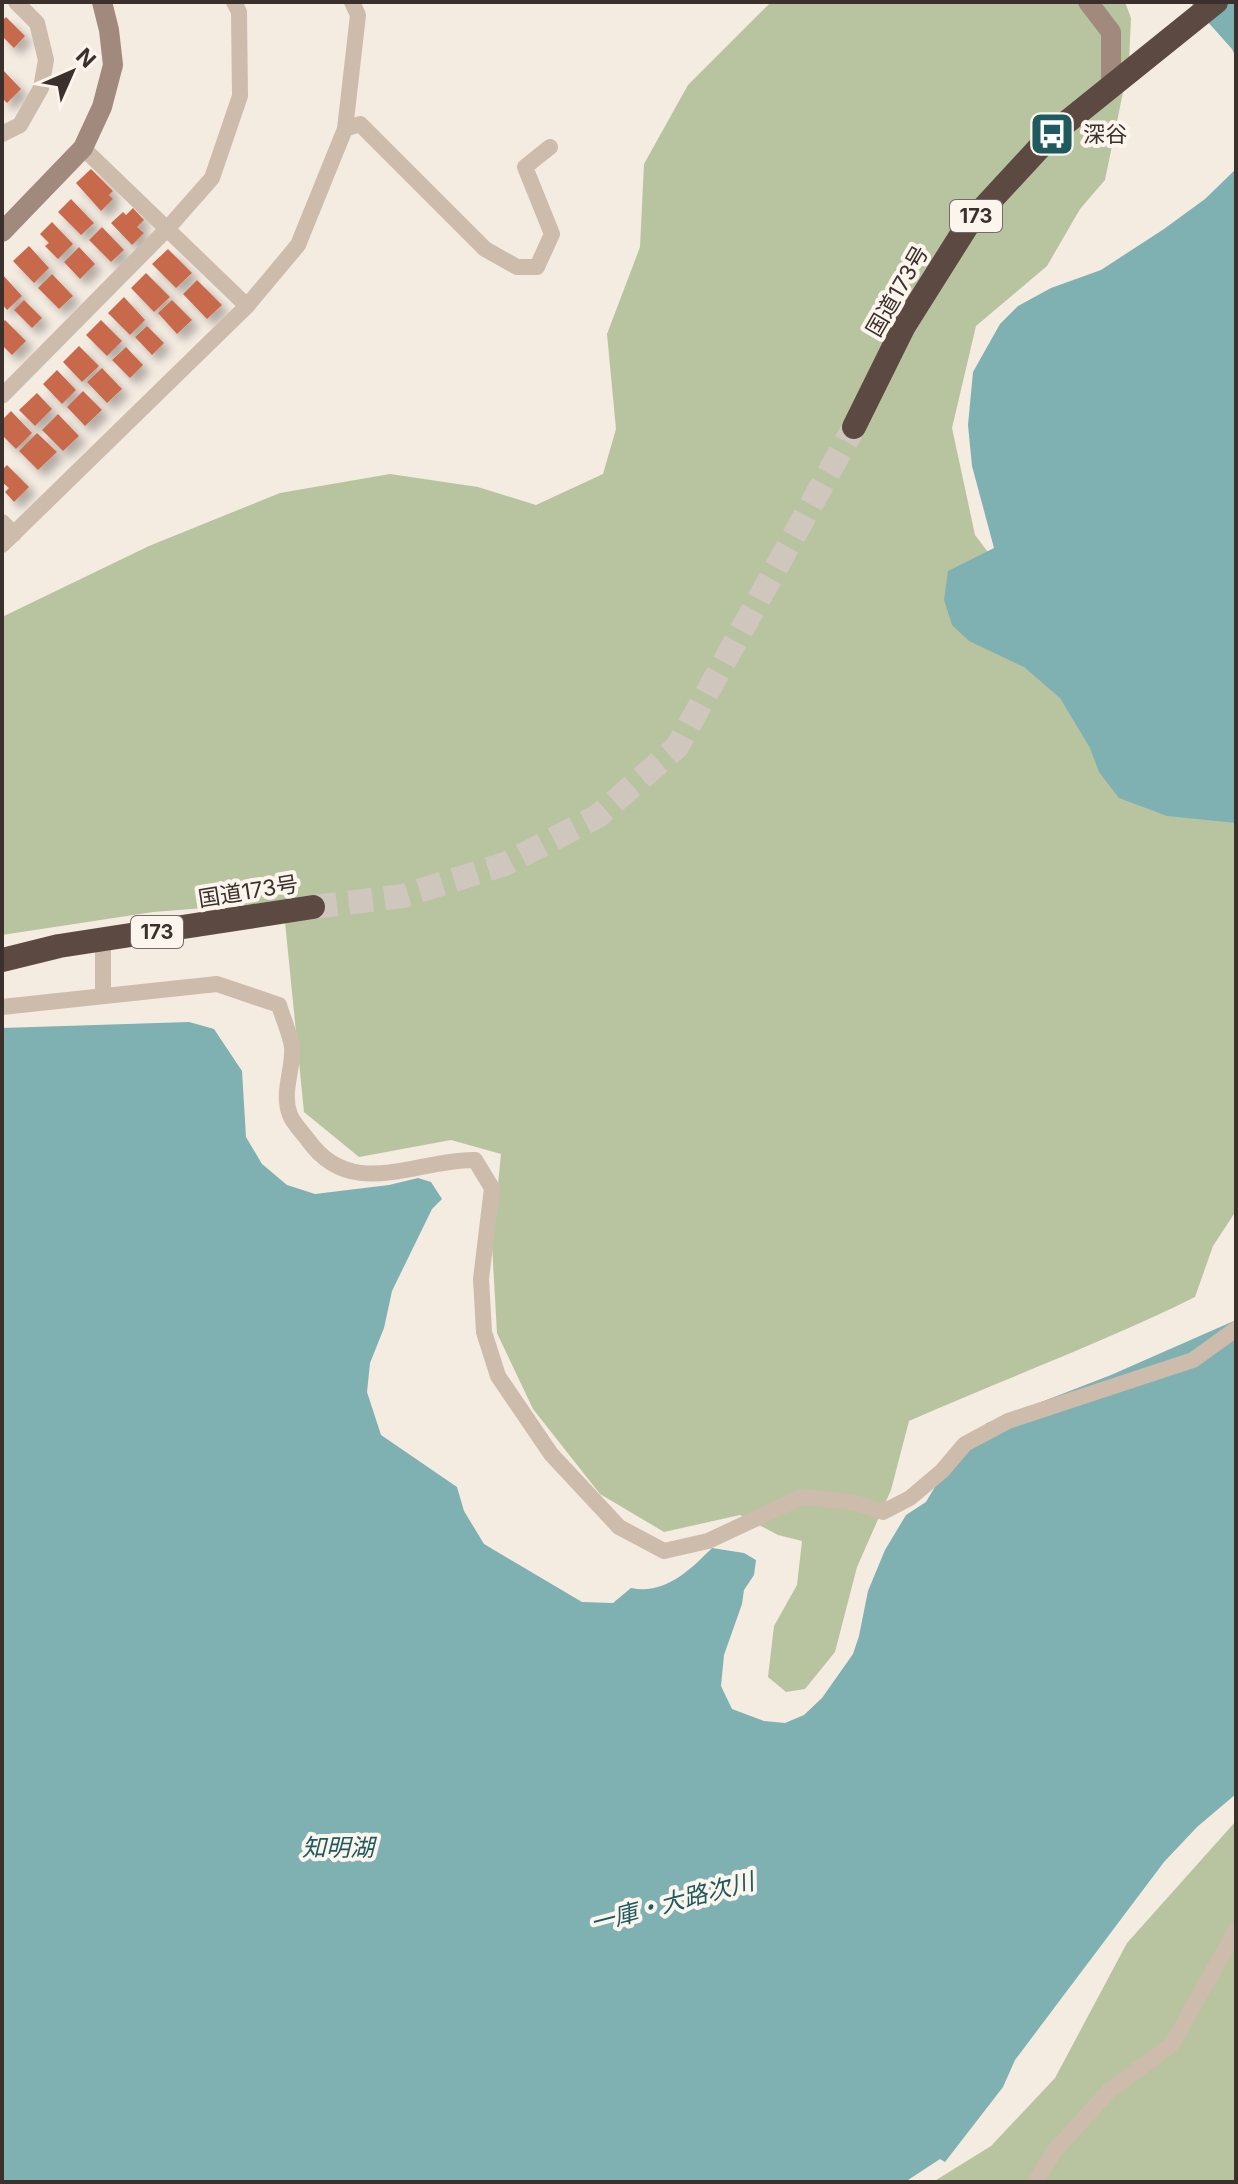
<svg xmlns="http://www.w3.org/2000/svg" width="1238" height="2184" viewBox="0 0 1238 2184" font-family="Inter,'Noto Sans JP',sans-serif">
<style>
.green{fill:#b8c4a0}
.water{fill:#7fb0b2}
.building{fill:#c8694b;filter:url(#shadow)}
.lines{fill:none;stroke-linecap:round;stroke-linejoin:round}
.highway-tunnel{stroke:#cfc6bd;stroke-width:24;stroke-dasharray:24 12;stroke-linecap:butt}
.street{stroke:#cdbbac;stroke-width:16}
.secondary{stroke:#a18a7d;stroke-width:20}
.highway{stroke:#5c4a42;stroke-width:24}
.labels{text-anchor:middle;dominant-baseline:central;stroke-width:8;stroke-linejoin:round;paint-order:stroke}
.shield{fill:#fbf5ee;stroke:#756b66;stroke-width:2}
.shield-label{font-size:20px;font-weight:bold;fill:#3b302b}
.poi-label{font-size:22px;fill:#3b302b;stroke:#fbf5ee;text-anchor:start}
.street-label{font-size:22px;fill:#3b302b;stroke:#fbf5ee}
.water-label{font-size:24px;font-style:italic;fill:#1f5a5e;stroke:#fbf5ee}
</style>
<defs>
<filter id="shadow"><feDropShadow dx="7" dy="7" stdDeviation="4" flood-color="#0004"/></filter>
</defs>
<rect width="100%" height="100%" fill="#f4ebe1"/>
<path class="green" d="M 771,2 L 1125,2 L 1131,18 L 1129,63 L 1105,180 L 1080,209 L 1047,266 L 976,326 L 952,428 L 975,535 L 1041,622 L 1236,730 L 1236,1211 L 1213,1246 L 1195,1297 C 1102,1343 1004,1379 909,1421 L 891,1490 L 857,1567 L 835,1652 L 805,1689 L 786,1692 L 768,1677 L 774,1626 L 797,1585 L 802,1541 L 778,1535 L 740,1515 L 664,1532 L 600,1494 L 533,1409 L 497,1333 L 492,1245 L 501,1154 L 451,1140 L 359,1157 L 304,1112 L 283,902 L 153,912 L 2,935 L 2,617 L 149,546 L 280,493 L 390,474 L 478,487 L 536,505 L 603,474 L 616,429 L 607,334 L 640,247 L 644,164 L 688,85 Z
M 1236,1821 L 1236,2182 L 933,2182 L 991,2146 L 1055,2078 L 1127,1943 Z"/>
<path class="water" d="M 1190,2 L 1236,2 L 1236,58 L 1232,49 Z
M 1236,169 L 1236,823 L 1167,816 L 1119,798 L 1099,772 L 1090,748 L 1060,698 L 1024,667 L 969,641 L 952,625 L 944,600 L 948,571 L 994,548 L 972,466 L 968,425 L 973,372 L 1000,324 L 1018,306 L 1051,288 L 1101,270 L 1164,229 L 1205,199 Z
M 189,1022 L 214,1029 L 242,1071 L 246,1137 L 262,1164 L 287,1185 L 315,1194 L 389,1185 L 418,1178 L 431,1182 L 442,1199 L 432,1209 L 392,1291 L 384,1328 L 370,1363 L 367,1392 L 381,1435 L 457,1487 L 464,1511 L 484,1544 L 582,1602 L 613,1603 L 631,1588 C 665,1595 690,1570 712,1548 L 744,1553 L 756,1560 L 754,1575 L 744,1590 L 742,1604 L 724,1655 L 721,1686 L 732,1709 L 764,1721 L 785,1723 L 804,1715 L 822,1698 L 853,1654 L 859,1636 L 868,1591 L 885,1550 L 906,1515 L 926,1502 L 962,1441 L 987,1423 L 1111,1375 L 1236,1320 L 1236,1794 L 1197,1827 L 1164,1862 L 1015,2060 L 1003,2087 L 945,2162 L 940,2159 L 905,2182 L 2,2182 L 2,1028 Z"/>
<path class="building" d="M 6,17 L 25,36 L 14,48 L 2,36 L 2,21 Z
M 2,69 L 21,89 L 7,103 L 2,98 Z
M 91,169 L 113,191 L 109,195 L 113,199 L 101,211 L 76,183 Z
M 71,199 L 94,223 L 81,235 L 58,212 Z
M 133,208 L 144,220 L 137,227 L 144,233 L 132,245 L 111,223 L 123,212 L 126,215 Z
M 52,222 L 73,244 L 58,259 L 45,246 L 49,243 L 40,234 Z
M 102,227 L 124,250 L 111,262 L 89,240 Z
M 29,246 L 49,268 L 34,283 L 13,261 Z
M 79,247 L 95,264 L 80,279 L 64,262 Z
M 168,249 L 192,273 L 176,288 L 152,264 Z
M 146,273 L 170,297 L 154,312 L 131,288 Z
M 2,274 L 22,296 L 7,310 L 2,304 Z
M 52,274 L 73,296 L 59,309 L 38,288 Z
M 197,280 L 222,305 L 207,319 L 183,294 Z
M 124,297 L 145,320 L 130,335 L 108,313 Z
M 24,300 L 42,318 L 32,328 L 14,310 Z
M 172,300 L 192,320 L 177,334 L 158,313 Z
M 5,320 L 26,341 L 12,355 L 2,345 L 2,323 Z
M 101,320 L 122,341 L 107,356 L 86,335 Z
M 147,326 L 164,343 L 152,355 L 135,337 Z
M 79,346 L 99,366 L 82,382 L 63,362 Z
M 126,347 L 143,365 L 130,378 L 112,360 Z
M 102,368 L 122,389 L 107,403 L 87,382 Z
M 57,370 L 76,390 L 62,404 L 43,384 Z
M 83,391 L 102,410 L 85,426 L 67,407 Z
M 37,393 L 52,409 L 35,426 L 19,410 Z
M 11,411 L 32,433 L 16,449 L 2,435 L 2,420 Z
M 58,414 L 79,436 L 63,451 L 42,430 Z
M 37,433 L 57,452 L 38,470 L 19,451 Z
M 7,465 L 29,487 L 14,502 L 5,492 L 9,488 L 2,482 L 2,470 Z"/>
<g class="lines">
<path class="highway-tunnel" d="M 313,907 L 403,896 L 505,864 L 598,816 L 677,747 L 854,427"/>
<path class="street" d="M 345,129 L 360,124 L 485,249 L 517,267 L 537,267 L 552,234 L 525,167 L 550,147
M 2,134 L 20,125 L 41,88 L 46,60 L 37,23 L 16,2
M 83,148 L 247,306
M 2,396 L 168,228 L 212,178 L 240,96 L 239,12 L 234,2
M 2,522 L 14,534
M 2,545 L 247,306 L 298,245 L 345,129 L 358,15 L 352,2
M 103,939 L 103,996
M 2,1007 L 217,984 L 279,1005 C 283,1019 290,1033 292,1047 C 294,1068 281,1092 290,1115 C 293,1123 302,1132 308,1140 C 352,1202 416,1159 475,1160 L 492,1188 L 481,1279 L 484,1332 L 498,1376 L 551,1454 L 619,1527 L 664,1551 L 708,1541 L 802,1497 L 853,1502 L 883,1512 L 910,1498 L 942,1471 L 965,1444 L 1008,1421 L 1193,1360 L 1236,1329
M 1035,2182 L 1056,2149 L 1109,2091 L 1172,2044 L 1236,1930"/>
<path class="secondary" d="M 1088,2 L 1111,32 L 1111,85
M 2,232 L 83,148 L 102,107 L 113,65 L 109,30 L 102,2"/>
<path class="highway" d="M 854,427 L 904,326 L 967,226 L 1052,134 L 1216,2
M 2,960 L 59,946 L 313,907"/>
</g>
<defs>
<g id="bus-square" transform="scale(2.3)"><rect x="-9" y="-9" width="18" height="18" rx="4" fill="#1f5a5e" stroke="#fbf5ee"/><path d="M-5-6H5V4H4V6H2V4H-2V6H-4V4H-5ZM-3.5-4V0h7V-4ZM-3.5 1.2v1.5H-2V1.2ZM2 1.2v1.5H3.5V1.2Z" fill="#fff"/></g>
</defs>
<g fill-rule="evenodd">
<use href="#bus-square" x="1052" y="134"/>
</g>
<g class="labels">
<g class="shield">
<rect x="950" y="200" width="52" height="32" rx="6"/>
<rect x="131" y="916" width="52" height="32" rx="6"/>
</g>
<g class="shield-label">
<text x="976" y="216">173</text>
<text x="157" y="932">173</text>
</g>
<g class="poi-label">
<text x="1083" y="134">深谷</text>
</g>
<g class="street-label">
<text transform="translate(897 291) rotate(-60)">国道173号</text>
<text transform="translate(248 891) rotate(-9)">国道173号</text>
</g>
<g class="water-label">
<text x="338" y="1847">知明湖</text>
<text transform="translate(672 1902) rotate(-15)">一庫・大路次川</text>
</g>
</g>
<rect width="1238" height="2184" fill="none" stroke="#3b302b" stroke-width="8"/>
<g transform="translate(72 72) rotate(45)" stroke="#fbf5ee" stroke-width="6" paint-order="stroke">
<path d="M0-6L14 30L0 20L-14 30Z" fill="#3b302b"/>
<text y="-12" font-size="22" font-weight="bold" text-anchor="middle" fill="#3b302b">N</text>
</g>
</svg>
